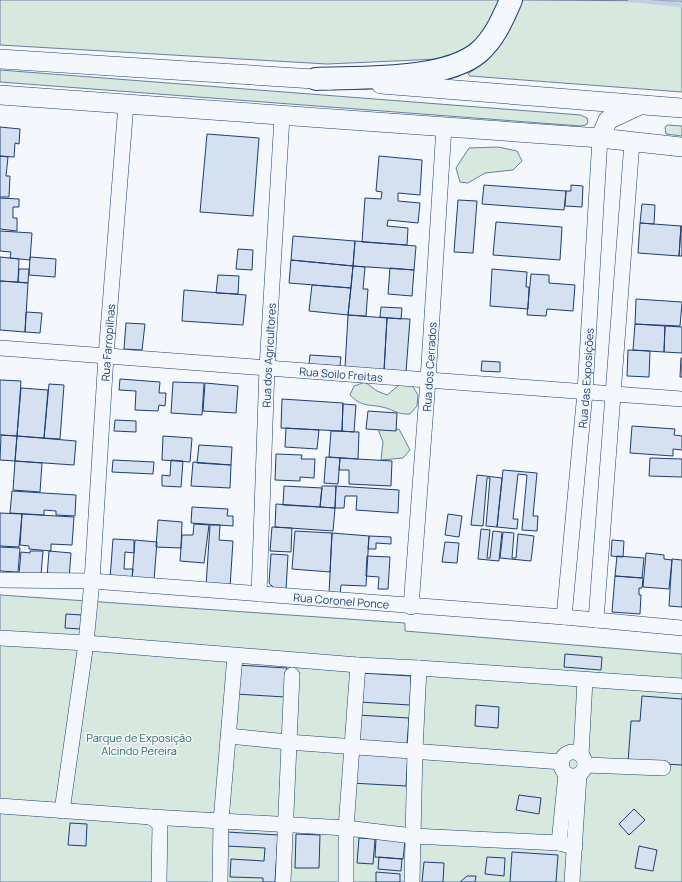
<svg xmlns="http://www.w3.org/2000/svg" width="682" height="882" viewBox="0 0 682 882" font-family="Manrope,sans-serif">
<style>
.green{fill:#d7e8df;stroke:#687fa3}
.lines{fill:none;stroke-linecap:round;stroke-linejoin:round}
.stream{stroke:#bed0e5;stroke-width:4}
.building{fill:#d5e0f0;stroke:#1d3f73}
.minor-casing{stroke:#1d3f73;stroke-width:16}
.major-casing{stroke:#1d3f73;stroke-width:20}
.highway-casing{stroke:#1d3f73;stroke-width:24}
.minor{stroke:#f4f7fb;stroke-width:15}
.major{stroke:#f4f7fb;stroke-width:19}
.highway{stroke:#f4f7fb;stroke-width:22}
.labels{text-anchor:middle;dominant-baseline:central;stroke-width:3;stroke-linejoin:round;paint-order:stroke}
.street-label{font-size:11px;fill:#1d3f73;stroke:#f4f7fb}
.park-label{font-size:11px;fill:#2c6c60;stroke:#f4f7fb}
</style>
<rect width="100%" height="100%" fill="#f4f7fb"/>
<path class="green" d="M 0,0 L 503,0 L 491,24 L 472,47 L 464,52 L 439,59 L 327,64 L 0,45 Z
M 521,0 L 682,1 L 682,92 L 470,76 L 468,74 L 484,62 L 498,47 Z
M 0,70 L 581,115 L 587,118 L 588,122 L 586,125 L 580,126 L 0,82 Z
M 667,125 L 682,126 L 682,136 L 666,134 L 665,127 Z
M 498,147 L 517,151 L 522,161 L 513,170 L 485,173 L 468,183 L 460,182 L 456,168 L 469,148 Z
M 365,382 L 377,391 L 387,395 L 403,382 L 410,382 L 418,395 L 417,406 L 410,414 C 397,415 393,409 382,407 C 367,404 362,407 350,395 L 354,386 Z
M 378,429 L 392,430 L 399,429 L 410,450 L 403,458 L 381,460 L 383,442 Z
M 0,595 L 405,623 L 405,631 L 682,654 L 682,882 L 0,882 Z"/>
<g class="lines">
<path class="stream" d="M 630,0 L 682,5"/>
</g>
<path class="building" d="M 0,127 L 20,129 L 19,144 L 15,143 L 14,157 L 0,156 Z
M 207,134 L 259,138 L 253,216 L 200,212 Z
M 0,156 L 8,157 L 6,176 L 10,176 L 9,197 L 0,197 Z
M 379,156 L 422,160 L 420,195 L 398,193 L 398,201 L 420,203 L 418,223 L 388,220 L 387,226 L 408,228 L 407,245 L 362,242 L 365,198 L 381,199 L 382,192 L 376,191 Z
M 484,185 L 566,191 L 564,210 L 482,204 Z
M 571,185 L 583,186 L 582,207 L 565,206 L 566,191 L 571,191 Z
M 0,198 L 19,199 L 19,207 L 13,207 L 13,218 L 17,218 L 17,231 L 0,229 Z
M 458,200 L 477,201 L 473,253 L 454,252 Z
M 642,204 L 655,205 L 654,224 L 640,223 Z
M 496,222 L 562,227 L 560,260 L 493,255 Z
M 640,223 L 681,226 L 679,256 L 638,253 Z
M 681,226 L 682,226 L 682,256 L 679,256 Z
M 0,231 L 32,233 L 30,260 L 10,258 L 11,252 L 0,251 Z
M 293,236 L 355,241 L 353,266 L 291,260 Z
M 355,241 L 416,246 L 414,270 L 353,266 Z
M 238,249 L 253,250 L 252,270 L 236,269 Z
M 0,257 L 19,259 L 18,282 L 0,281 Z
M 30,257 L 56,259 L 55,277 L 29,275 Z
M 291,260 L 353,266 L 351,288 L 289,283 Z
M 353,266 L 365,267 L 363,289 L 368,289 L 366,316 L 348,315 Z
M 390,268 L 414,270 L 412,296 L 388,294 Z
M 19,269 L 29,269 L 28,283 L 18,282 Z
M 492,269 L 527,272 L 526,287 L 529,287 L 528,309 L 490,306 Z
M 531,274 L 549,275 L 549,283 L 575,285 L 573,311 L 547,309 L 546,316 L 527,315 Z
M 218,275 L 239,276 L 238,294 L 216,293 Z
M 0,281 L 28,283 L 25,332 L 0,330 Z
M 312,285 L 351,288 L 348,315 L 309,311 Z
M 184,290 L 246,295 L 243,325 L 182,321 Z
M 636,299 L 682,302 L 680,326 L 635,324 Z
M 381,307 L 402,308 L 401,319 L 380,317 Z
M 26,312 L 42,313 L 40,333 L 25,332 Z
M 348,315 L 387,318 L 384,371 L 345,368 Z
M 387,318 L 410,319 L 406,372 L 384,371 Z
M 126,323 L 145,324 L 142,350 L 124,349 Z
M 635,324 L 665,326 L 664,352 L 633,350 Z
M 665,326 L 682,327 L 682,353 L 664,352 Z
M 628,350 L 650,351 L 649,377 L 627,376 Z
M 310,355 L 341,357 L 340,366 L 309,364 Z
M 681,358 L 682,358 L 682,377 L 680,377 Z
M 482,361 L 500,362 L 500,372 L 481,371 Z
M 120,379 L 160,382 L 159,393 L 166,393 L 165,406 L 159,405 L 158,411 L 135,410 L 136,391 L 119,390 Z
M 0,380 L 21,381 L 17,436 L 0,435 Z
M 173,382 L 204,383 L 202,415 L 171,413 Z
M 205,383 L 238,386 L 236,413 L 203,411 Z
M 49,384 L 64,385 L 60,439 L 44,438 Z
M 21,388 L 48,390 L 44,438 L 17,436 Z
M 282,399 L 343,403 L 342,431 L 281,428 Z
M 343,404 L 356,405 L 354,432 L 342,431 Z
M 368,411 L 397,413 L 396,431 L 366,429 Z
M 115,420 L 136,421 L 136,432 L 114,431 Z
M 632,426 L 675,429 L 674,435 L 682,436 L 682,450 L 673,449 L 673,456 L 630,453 Z
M 286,428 L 319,430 L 317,449 L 285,447 Z
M 331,431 L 359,432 L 358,459 L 329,457 Z
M 1,435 L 17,436 L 15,461 L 0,460 Z
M 17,436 L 76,441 L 74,465 L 15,461 Z
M 163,436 L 192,438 L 190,462 L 162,460 Z
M 199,445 L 232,447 L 231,465 L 197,463 Z
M 276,454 L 302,455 L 301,459 L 315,459 L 314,478 L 300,477 L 300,481 L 275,480 Z
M 326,457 L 340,458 L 338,484 L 324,483 Z
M 340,458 L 392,461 L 391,486 L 349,484 L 349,470 L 339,470 Z
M 650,458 L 682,459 L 682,477 L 649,476 Z
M 113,460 L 154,462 L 153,474 L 112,472 Z
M 171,460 L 183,461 L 181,487 L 162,486 L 162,475 L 170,476 Z
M 15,461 L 42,463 L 40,492 L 13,490 Z
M 193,462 L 231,465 L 230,488 L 191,486 Z
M 503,470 L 537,473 L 533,516 L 538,516 L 537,531 L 522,530 L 527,475 L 518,474 L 513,519 L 518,519 L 517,529 L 497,527 Z
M 477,475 L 502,478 L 497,527 L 486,526 L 490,478 L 487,478 L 483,526 L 471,525 Z
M 284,486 L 322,488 L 320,507 L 283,505 Z
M 322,486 L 336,486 L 335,508 L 320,507 Z
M 336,486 L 399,490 L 398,513 L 356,510 L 357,496 L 345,496 L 344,508 L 335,508 Z
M 12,491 L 76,495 L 75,516 L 56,515 L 56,511 L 44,510 L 44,515 L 10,513 Z
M 276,504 L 335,508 L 333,531 L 275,527 Z
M 192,507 L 228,509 L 227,516 L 233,516 L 233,526 L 191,523 Z
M 0,513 L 22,514 L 19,547 L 0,546 Z
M 22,514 L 74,517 L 72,545 L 51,544 L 51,551 L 29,549 L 29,546 L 20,545 Z
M 448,514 L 462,516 L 459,537 L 445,535 Z
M 158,520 L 182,522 L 181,548 L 156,547 Z
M 194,524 L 209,525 L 204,563 L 180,561 L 182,535 L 193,535 Z
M 210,525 L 220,525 L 219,540 L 233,541 L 230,587 L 206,586 Z
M 272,527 L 292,528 L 291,552 L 270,551 Z
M 481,529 L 490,530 L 487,558 L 490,558 L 493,531 L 502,532 L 499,561 L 478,559 Z
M 295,531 L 332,533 L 330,572 L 292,569 Z
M 503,532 L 514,533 L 512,558 L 516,558 L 518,534 L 534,536 L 531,561 L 500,558 Z
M 332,533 L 369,536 L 366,586 L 341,585 L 340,595 L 329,594 Z
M 369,536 L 391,537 L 391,544 L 376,543 L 376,549 L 368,549 Z
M 113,539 L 134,540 L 134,553 L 125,552 L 124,569 L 133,569 L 132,580 L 110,579 Z
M 135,540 L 157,542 L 154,580 L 132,578 Z
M 612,540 L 624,541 L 623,557 L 611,556 Z
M 445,542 L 459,543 L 457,563 L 442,562 Z
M 0,547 L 20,548 L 18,572 L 0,571 Z
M 30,551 L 43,551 L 41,575 L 19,574 L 21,552 L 30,553 Z
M 49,551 L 71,553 L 69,579 L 47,577 Z
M 646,553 L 664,555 L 664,559 L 672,560 L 669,589 L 643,587 Z
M 271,554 L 288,555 L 286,590 L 275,589 L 269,583 Z
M 367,556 L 390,557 L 388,589 L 378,589 L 379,577 L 366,576 Z
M 617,556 L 644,558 L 642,578 L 615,576 Z
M 672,559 L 682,560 L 682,607 L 669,606 Z
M 615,576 L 643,578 L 642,588 L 639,588 L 639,595 L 641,595 L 640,614 L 612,612 Z
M 66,614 L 82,615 L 81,629 L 65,628 Z
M 565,654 L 602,657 L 601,670 L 564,667 Z
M 236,665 L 287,668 L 285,697 L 235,694 Z
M 361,673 L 411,676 L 410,705 L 359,702 Z
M 642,696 L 682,699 L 682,765 L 628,762 L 631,721 L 640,721 Z
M 476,705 L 499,707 L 498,728 L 475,726 Z
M 357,715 L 409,718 L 407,744 L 356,741 Z
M 353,753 L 408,756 L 406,786 L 351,783 Z
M 519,795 L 541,798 L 539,814 L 516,810 Z
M 634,809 L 645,820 L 629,835 L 619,824 Z
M 70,823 L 87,824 L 86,846 L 68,845 Z
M 227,832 L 278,835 L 275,882 L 263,882 L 263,878 L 230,877 L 231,859 L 264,861 L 265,848 L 226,846 Z
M 296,834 L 320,835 L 319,868 L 295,868 Z
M 359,838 L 375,839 L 373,864 L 357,863 Z
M 376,839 L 405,841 L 403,859 L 375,857 Z
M 639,846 L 657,850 L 653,871 L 635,868 Z
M 512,852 L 558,855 L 556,882 L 510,882 Z
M 379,857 L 402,859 L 401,871 L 378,869 Z
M 487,857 L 505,858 L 504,876 L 485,874 Z
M 424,862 L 444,863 L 443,882 L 422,882 Z
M 376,872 L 400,874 L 400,882 L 376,882 Z
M 467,876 L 476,876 L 475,882 L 460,882 Z"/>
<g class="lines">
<g class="minor-casing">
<g id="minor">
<path id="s1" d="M 0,348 L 682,399"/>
<path id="s2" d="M 0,580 L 92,581 L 564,617 L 682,628"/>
<path id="s3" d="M 259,594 L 267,368 L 282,117"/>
<path id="s4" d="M 411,607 L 428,380 L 444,127"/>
<path id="s5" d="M 564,617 L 585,392 L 600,138"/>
<path d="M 596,620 L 632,142"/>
<path d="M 0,638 L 86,643 L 358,665 L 419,668 L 682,686"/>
<path d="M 229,736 L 288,742 L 562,762"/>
<circle cx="573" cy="764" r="12"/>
<path d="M 581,755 L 585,680"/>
<path d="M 585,765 L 663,768"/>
<path d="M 0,806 L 151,817 L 346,828 L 413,836 L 559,843 L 575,847"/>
<path id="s6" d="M 62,811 L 86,643 L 92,581 L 106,356 L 126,104"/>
<path d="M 151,817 L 160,824 L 159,882"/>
<path d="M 559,843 L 566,774"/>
<path d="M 220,882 L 221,821 L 235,656"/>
<path d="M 283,882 L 292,675"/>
<path d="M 346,882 L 346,828 L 358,665"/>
<path d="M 412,882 L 415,750 L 419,668"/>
<path d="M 572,882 L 579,775"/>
</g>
</g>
<g class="major-casing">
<path id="major" d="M 0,59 L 330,80
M 381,84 L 682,108
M 0,95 L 600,138 L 682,147
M 600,138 L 608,120 L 640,105"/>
</g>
<g class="highway-casing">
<path id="highway" d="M 316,79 C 361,77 445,81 479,52 C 495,38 503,18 511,0"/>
</g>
<use href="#minor" class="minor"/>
<use href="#major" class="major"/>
<use href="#highway" class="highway"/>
</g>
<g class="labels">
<g class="street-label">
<text stroke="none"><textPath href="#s6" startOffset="471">Rua Farropilhas</textPath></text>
<text stroke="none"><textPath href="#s3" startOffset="239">Rua dos Agricultores</textPath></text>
<text stroke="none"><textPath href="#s4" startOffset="241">Rua dos Cerrados</textPath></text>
<text stroke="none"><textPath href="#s1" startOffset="342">Rua Soilo Freitas</textPath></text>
<text stroke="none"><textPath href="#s5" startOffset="240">Rua das Exposições</textPath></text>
<text stroke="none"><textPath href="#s2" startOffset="342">Rua Coronel Ponce</textPath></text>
</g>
<g class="park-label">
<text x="139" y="737">Parque de Exposição<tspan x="139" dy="13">Alcindo Pereira</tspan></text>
</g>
</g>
</svg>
